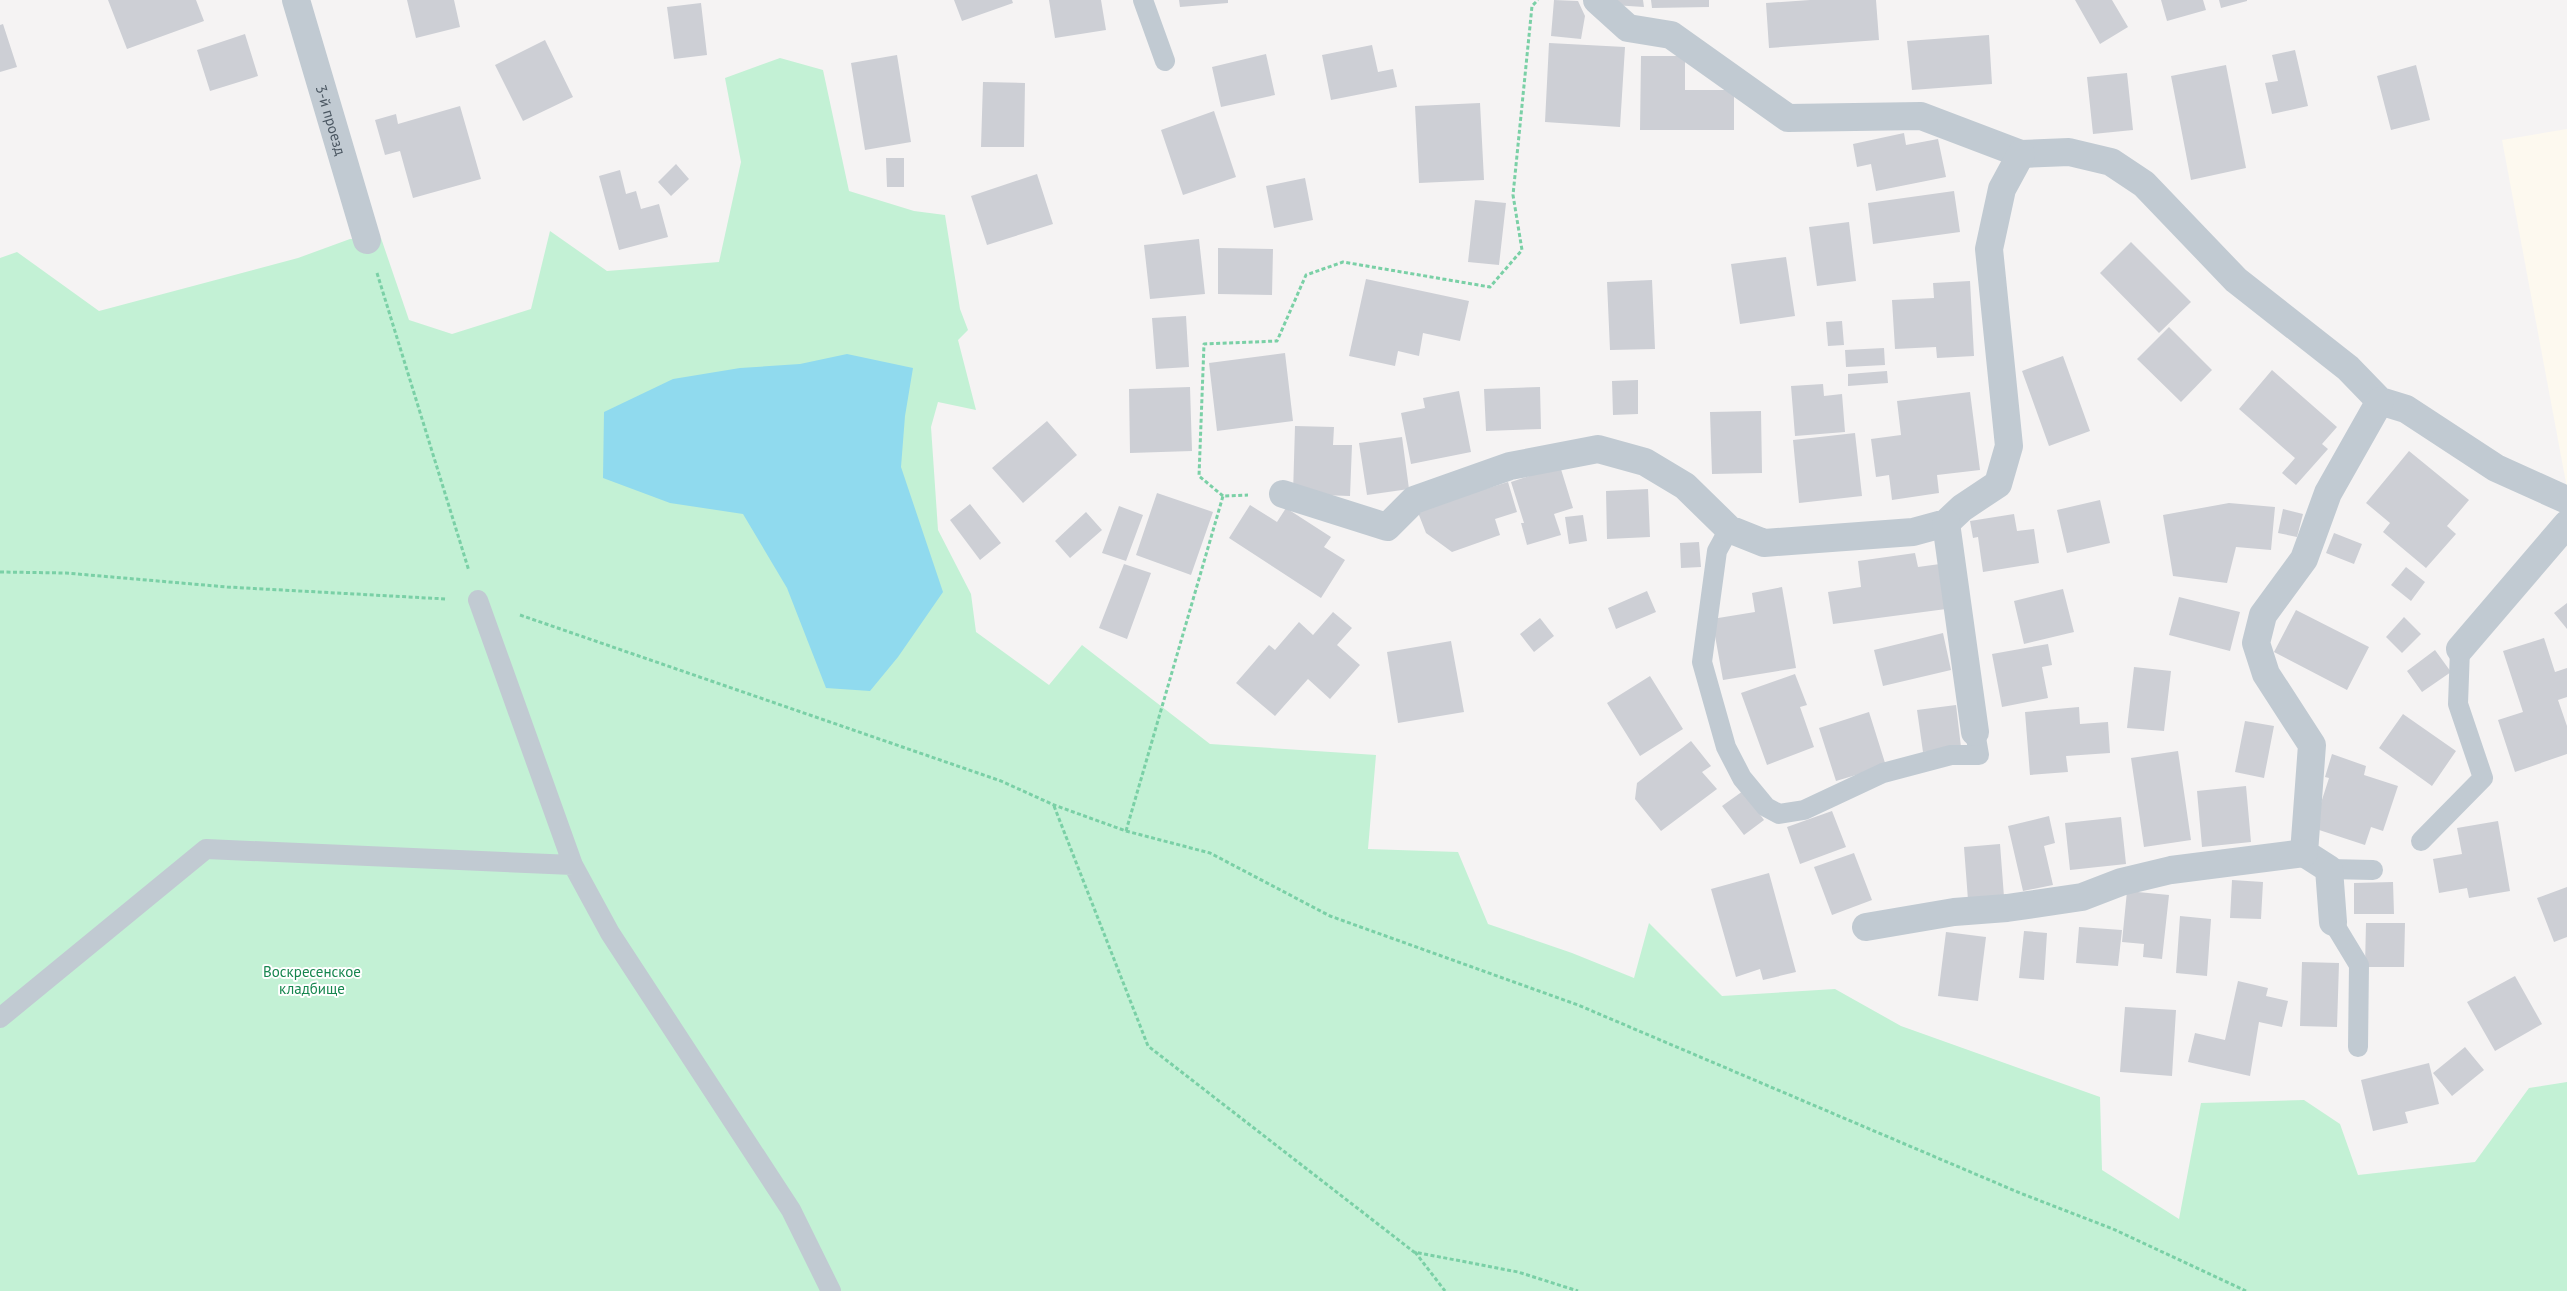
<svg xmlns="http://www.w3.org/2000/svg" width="2567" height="1291" viewBox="0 0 2567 1291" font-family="'PT Sans',sans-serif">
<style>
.commercial{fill:#fdf9ef}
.green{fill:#c3f1d5}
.water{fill:#90daee}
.building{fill:#cdcfd5}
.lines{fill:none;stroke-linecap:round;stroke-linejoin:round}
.path{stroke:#7ad0a6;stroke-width:3;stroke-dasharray:4 2.5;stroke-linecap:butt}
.lane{stroke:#c1cad2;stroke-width:20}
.street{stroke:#c1cad2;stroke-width:28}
.labels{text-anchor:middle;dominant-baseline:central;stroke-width:4;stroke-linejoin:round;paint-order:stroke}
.street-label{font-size:15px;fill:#4a5661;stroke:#fff}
.park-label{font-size:15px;fill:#17864f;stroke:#fff}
</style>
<rect width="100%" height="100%" fill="#f5f3f3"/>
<path class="commercial" d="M 2567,129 L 2567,488 L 2502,140 Z"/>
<path class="green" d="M 780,58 L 823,70 L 849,191 L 914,211 L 945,215 L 960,309 L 968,330 L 958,340 L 976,410 L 938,402 L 931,427 L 938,530 L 971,594 L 976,632 L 1049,685 L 1082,645 L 1210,744 L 1376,755 L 1368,849 L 1458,852 L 1488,924 L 1572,953 L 1634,978 L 1649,923 L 1722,996 L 1835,989 L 1901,1026 L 2100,1097 L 2102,1170 L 2179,1219 L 2201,1103 L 2304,1100 L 2340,1124 L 2358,1175 L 2475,1162 L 2529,1088 L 2567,1082 L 2567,1291 L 0,1291 L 0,258 L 17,252 L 99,311 L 298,258 L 350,239 L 381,238 L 409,320 L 452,334 L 531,309 L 550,231 L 607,271 L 719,262 L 741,162 L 725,78 Z"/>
<path class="water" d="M 847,354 L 913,368 L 905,416 L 901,467 L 943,592 L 898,657 L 870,691 L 826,688 L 787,588 L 743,514 L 670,503 L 603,478 L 604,412 L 673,379 L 740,368 L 800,364 Z"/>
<path class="building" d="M 108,0 L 196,0 L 204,21 L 127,49 Z
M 407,0 L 454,0 L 460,27 L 416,38 Z
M 954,0 L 1012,0 L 1013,3 L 962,21 Z
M 1049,0 L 1101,0 L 1106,30 L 1055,38 Z
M 1179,0 L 1228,0 L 1228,3 L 1180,7 Z
M 1554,0 L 1578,1 L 1585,16 L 1581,39 L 1551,36 Z
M 1610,0 L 1643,0 L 1644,7 L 1613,5 Z
M 1651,0 L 1709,0 L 1709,7 L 1652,8 Z
M 1810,0 L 1876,0 L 1879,40 L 1769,48 L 1766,3 Z
M 2075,0 L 2112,0 L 2128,27 L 2100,44 Z
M 2161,0 L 2203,0 L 2206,10 L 2167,21 Z
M 2219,0 L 2247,0 L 2247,1 L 2221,8 Z
M 701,3 L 707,55 L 674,59 L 667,7 Z
M 3,24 L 17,67 L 0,72 L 0,25 Z
M 245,34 L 258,76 L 210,91 L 197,50 Z
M 1989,35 L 1992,84 L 1912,90 L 1907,41 Z
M 545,40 L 573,97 L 523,121 L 495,65 Z
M 1549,43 L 1625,47 L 1620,127 L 1545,122 Z
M 1372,45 L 1378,72 L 1393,69 L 1397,87 L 1331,100 L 1322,55 Z
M 2295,50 L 2308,106 L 2272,114 L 2265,83 L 2278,81 L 2272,55 Z
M 1266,54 L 1275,95 L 1221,107 L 1212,67 Z
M 897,55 L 911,142 L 865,150 L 851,63 Z
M 1641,56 L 1685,56 L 1685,90 L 1734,90 L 1734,130 L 1640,130 Z
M 2226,65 L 2246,168 L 2191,180 L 2171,76 Z
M 2416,65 L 2430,120 L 2391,130 L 2377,76 Z
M 2127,73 L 2133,130 L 2093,134 L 2087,77 Z
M 983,82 L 1025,83 L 1024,147 L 981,147 Z
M 1480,103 L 1484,180 L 1419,183 L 1415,106 Z
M 460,106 L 481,179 L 413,198 L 400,151 L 385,155 L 375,120 L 396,114 L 398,124 Z
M 1214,111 L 1236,177 L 1183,195 L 1161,130 Z
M 1904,133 L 1906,145 L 1938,139 L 1946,177 L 1876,191 L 1871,164 L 1857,167 L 1853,144 Z
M 886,158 L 904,158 L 904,187 L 887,187 Z
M 676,164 L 689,179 L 671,196 L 658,182 Z
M 620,170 L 626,194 L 636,191 L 641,209 L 659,204 L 668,237 L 619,250 L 599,176 Z
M 1037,174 L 1053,224 L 987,245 L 971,196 Z
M 1305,178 L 1313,220 L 1274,228 L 1266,186 Z
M 1954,191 L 1960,232 L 1873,244 L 1868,203 Z
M 1475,200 L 1506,203 L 1499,265 L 1468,262 Z
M 1849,222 L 1856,281 L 1817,286 L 1809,227 Z
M 1199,239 L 1205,294 L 1150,299 L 1144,245 Z
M 2131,242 L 2191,302 L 2159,333 L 2100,273 Z
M 1218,248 L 1273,249 L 1272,295 L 1218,294 Z
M 1786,257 L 1795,316 L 1740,324 L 1731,264 Z
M 1366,279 L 1469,301 L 1460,341 L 1423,333 L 1419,356 L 1398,351 L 1395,366 L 1349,356 Z
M 1652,280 L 1655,349 L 1610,350 L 1607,282 Z
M 1970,281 L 1974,356 L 1937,358 L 1936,347 L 1895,349 L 1892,300 L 1934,298 L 1933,283 Z
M 1186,316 L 1189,367 L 1156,369 L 1152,318 Z
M 1842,321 L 1844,345 L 1828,346 L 1826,322 Z
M 2169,327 L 2212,370 L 2181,402 L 2137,359 Z
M 1884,348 L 1885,365 L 1846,367 L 1845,350 Z
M 1285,353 L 1293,421 L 1217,431 L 1209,363 Z
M 2063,356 L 2090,431 L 2049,446 L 2022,371 Z
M 2272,370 L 2337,427 L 2322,444 L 2328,449 L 2296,485 L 2282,473 L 2295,458 L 2239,409 Z
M 1887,371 L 1888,383 L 1848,386 L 1848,374 Z
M 1638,380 L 1638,414 L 1613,415 L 1612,381 Z
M 1823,384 L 1824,396 L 1842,394 L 1845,432 L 1795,436 L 1791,386 Z
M 1190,387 L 1192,451 L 1130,453 L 1129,389 Z
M 1540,387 L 1541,429 L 1486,431 L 1484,389 Z
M 1459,391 L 1471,452 L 1411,464 L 1401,413 L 1425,408 L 1423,398 Z
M 1970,392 L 1980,470 L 1937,475 L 1939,493 L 1892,500 L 1889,475 L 1876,477 L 1871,439 L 1901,435 L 1897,401 Z
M 1761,411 L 1762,473 L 1712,474 L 1710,412 Z
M 1047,421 L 1077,455 L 1023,503 L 992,468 Z
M 1295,426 L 1334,427 L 1333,445 L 1352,445 L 1350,496 L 1293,494 Z
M 1855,433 L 1862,496 L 1799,503 L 1793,440 Z
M 1402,437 L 1409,489 L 1367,495 L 1359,443 Z
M 2409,451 L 2469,500 L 2447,526 L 2456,534 L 2426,568 L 2383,532 L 2390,523 L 2366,503 Z
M 1560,466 L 1573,508 L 1554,514 L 1561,535 L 1527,545 L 1521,523 L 1524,523 L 1511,482 Z
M 1508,482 L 1517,512 L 1495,519 L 1500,535 L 1452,552 L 1426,533 L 1417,510 Z
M 1648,489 L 1650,537 L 1607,539 L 1606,491 Z
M 1157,493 L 1213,512 L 1191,575 L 1136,555 Z
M 2100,500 L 2110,543 L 2067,553 L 2057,510 Z
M 2229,503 L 2275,507 L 2271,550 L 2236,547 L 2227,583 L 2173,576 L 2163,515 Z
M 970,504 L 1001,543 L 980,560 L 950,520 Z
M 1250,505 L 1277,522 L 1286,508 L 1331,537 L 1324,547 L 1345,560 L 1321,598 L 1229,538 Z
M 1119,506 L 1143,515 L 1126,561 L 1102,553 Z
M 2283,509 L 2303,514 L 2297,537 L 2278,533 Z
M 1086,512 L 1102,530 L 1070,558 L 1055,541 Z
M 2014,514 L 2017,531 L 2034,529 L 2039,563 L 1983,572 L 1978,537 L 1973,538 L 1970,521 Z
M 1583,515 L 1587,541 L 1569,544 L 1565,517 Z
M 2334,533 L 2362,544 L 2354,564 L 2326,553 Z
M 1699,542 L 1701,567 L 1681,568 L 1680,543 Z
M 1915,553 L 1918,567 L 1940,564 L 1946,609 L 1833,624 L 1828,592 L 1861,587 L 1858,561 Z
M 1124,564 L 1151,573 L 1127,639 L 1099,628 Z
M 2406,567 L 2425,582 L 2411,601 L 2391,585 Z
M 1782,587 L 1796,668 L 1723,680 L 1712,619 L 1755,612 L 1752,593 Z
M 2063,589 L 2074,632 L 2024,644 L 2014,601 Z
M 1647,591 L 1656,612 L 1616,629 L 1608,608 Z
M 2179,597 L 2240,612 L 2230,651 L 2169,635 Z
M 2567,603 L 2567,629 L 2554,613 Z
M 2296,610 L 2369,647 L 2347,690 L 2274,652 Z
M 1333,612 L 1352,628 L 1337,645 L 1360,665 L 1330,699 L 1308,679 L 1275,716 L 1236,683 L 1269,645 L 1275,650 L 1299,622 L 1313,635 Z
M 2404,617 L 2421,634 L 2402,653 L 2386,637 Z
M 1540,618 L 1554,636 L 1534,652 L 1520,634 Z
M 1943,633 L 1951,670 L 1883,686 L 1874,650 Z
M 2544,638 L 2555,672 L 2567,668 L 2567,697 L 2558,700 L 2567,726 L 2567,754 L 2515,772 L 2498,720 L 2523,712 L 2503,651 Z
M 1451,641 L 1464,712 L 1398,723 L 1387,652 Z
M 2048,644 L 2052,665 L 2042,667 L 2048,698 L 2002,707 L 1992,654 Z
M 2435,650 L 2451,672 L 2422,692 L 2407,671 Z
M 2134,667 L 2171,671 L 2164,731 L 2127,728 Z
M 1795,674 L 1807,705 L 1800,707 L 1814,747 L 1767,765 L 1741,693 Z
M 1650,676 L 1683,729 L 1640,756 L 1607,703 Z
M 1956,705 L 1961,747 L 1923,752 L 1917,710 Z
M 2079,707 L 2080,724 L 2108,722 L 2110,753 L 2066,756 L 2068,772 L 2030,775 L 2025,712 Z
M 1869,712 L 1886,766 L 1836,781 L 1819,728 Z
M 2403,714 L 2456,751 L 2432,786 L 2379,748 Z
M 2245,721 L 2274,726 L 2264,778 L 2235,772 Z
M 1691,741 L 1711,766 L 1702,772 L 1717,789 L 1661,831 L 1635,799 L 1637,783 Z
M 2178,751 L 2191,840 L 2144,847 L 2131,758 Z
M 2332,754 L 2366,766 L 2364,775 L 2398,786 L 2383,831 L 2371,827 L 2365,845 L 2313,828 L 2329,778 L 2325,777 Z
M 2246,786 L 2251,842 L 2202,847 L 2197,791 Z
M 1743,791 L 1764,820 L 1744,835 L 1722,806 Z
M 1832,811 L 1846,847 L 1800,864 L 1787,827 Z
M 2049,816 L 2055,843 L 2044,846 L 2053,885 L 2023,891 L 2008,826 Z
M 2121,817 L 2126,864 L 2070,870 L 2065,823 Z
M 2498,821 L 2510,891 L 2469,898 L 2467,888 L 2439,893 L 2433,859 L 2462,854 L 2457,828 Z
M 2000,844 L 2004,897 L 1968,900 L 1964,847 Z
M 1854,853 L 1872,900 L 1832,915 L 1814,867 Z
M 1769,873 L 1796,972 L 1763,980 L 1760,969 L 1736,977 L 1711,889 Z
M 2232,880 L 2263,882 L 2261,919 L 2230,918 Z
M 2393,882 L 2394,914 L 2354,914 L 2354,883 Z
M 2567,887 L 2567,937 L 2554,942 L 2537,898 Z
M 2127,891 L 2169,895 L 2162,959 L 2143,957 L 2144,944 L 2122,942 Z
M 2180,916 L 2211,919 L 2207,976 L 2176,973 Z
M 2366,923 L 2405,923 L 2404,967 L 2365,967 Z
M 2079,927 L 2122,930 L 2118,966 L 2076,963 Z
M 2024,931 L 2047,933 L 2044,980 L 2019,978 Z
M 1946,932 L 1986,937 L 1978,1001 L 1938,996 Z
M 2302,962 L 2339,963 L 2337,1027 L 2300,1026 Z
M 2515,976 L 2542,1024 L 2495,1051 L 2467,1002 Z
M 2238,981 L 2268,988 L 2266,996 L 2288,1001 L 2282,1027 L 2259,1022 L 2250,1076 L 2188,1062 L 2195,1033 L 2225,1040 Z
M 2125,1007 L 2176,1010 L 2172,1076 L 2120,1072 Z
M 2465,1047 L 2484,1070 L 2452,1096 L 2433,1073 Z
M 2429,1063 L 2439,1104 L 2405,1112 L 2408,1123 L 2373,1131 L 2361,1080 Z"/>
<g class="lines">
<path class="path" d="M 377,273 L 469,571
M 1223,496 L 1199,476 L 1204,344 L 1277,341 L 1306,275 L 1343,262 L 1490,287 L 1522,250 L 1513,195 L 1532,6 L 1538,0
M 0,572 L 66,573 L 227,587 L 446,599
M 520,615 L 1001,781 L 1054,805 L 1126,831 L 1210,853 L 1330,916 L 1578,1005 L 2020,1193 L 2113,1229 L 2246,1291
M 1054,806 L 1148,1046 L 1414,1252 L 1518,1272 L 1578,1291
M 1126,831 L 1223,496 L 1248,495
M 1415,1252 L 1445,1291"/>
<path class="lane" d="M 1143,0 L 1165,61
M 1729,529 L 1717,551 L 1702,662 L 1726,747 L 1742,778 L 1766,807 L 1779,814 L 1804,810 L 1883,773 L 1951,755 L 1979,755 L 1975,732
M 478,600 L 573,865 L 610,933 L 791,1210 L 831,1291
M 2421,841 L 2483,778 L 2458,704 L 2460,649
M 2329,869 L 2373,870
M 2333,922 L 2359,965 L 2358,1047
M 0,1018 L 206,849 L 573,865"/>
<g class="street">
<path id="s1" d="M 296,0 L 367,240"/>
<path d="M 1597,0 L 1628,28 L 1671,35 L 1788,118 L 1921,116 L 2021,154 L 2069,152 L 2111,162 L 2144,184 L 2236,280 L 2348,368 L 2380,401 L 2406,409 L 2496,468 L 2567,500"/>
<path d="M 1283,494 L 1387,527 L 1414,500 L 1510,466 L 1598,449 L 1645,462 L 1685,486 L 1729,529 L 1764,543 L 1913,532 L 1946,523 L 1962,508 L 1998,484 L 2009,446 L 1989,249 L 2002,189 L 2021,154"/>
<path d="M 1946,523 L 1975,732"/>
<path d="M 2460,649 L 2567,524"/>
<path d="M 2333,922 L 2329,869 L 2304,853 L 2312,745 L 2266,674 L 2256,643 L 2263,615 L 2304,559 L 2328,493 L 2380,401"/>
<path d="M 1866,927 L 1954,912 L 2007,908 L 2082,897 L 2121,882 L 2171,870 L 2304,853"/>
</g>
</g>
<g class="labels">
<g class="street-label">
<text stroke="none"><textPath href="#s1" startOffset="125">3-й проезд</textPath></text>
</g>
<g class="park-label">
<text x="312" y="971">Воскресенское<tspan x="312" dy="17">кладбище</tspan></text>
</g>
</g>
</svg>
